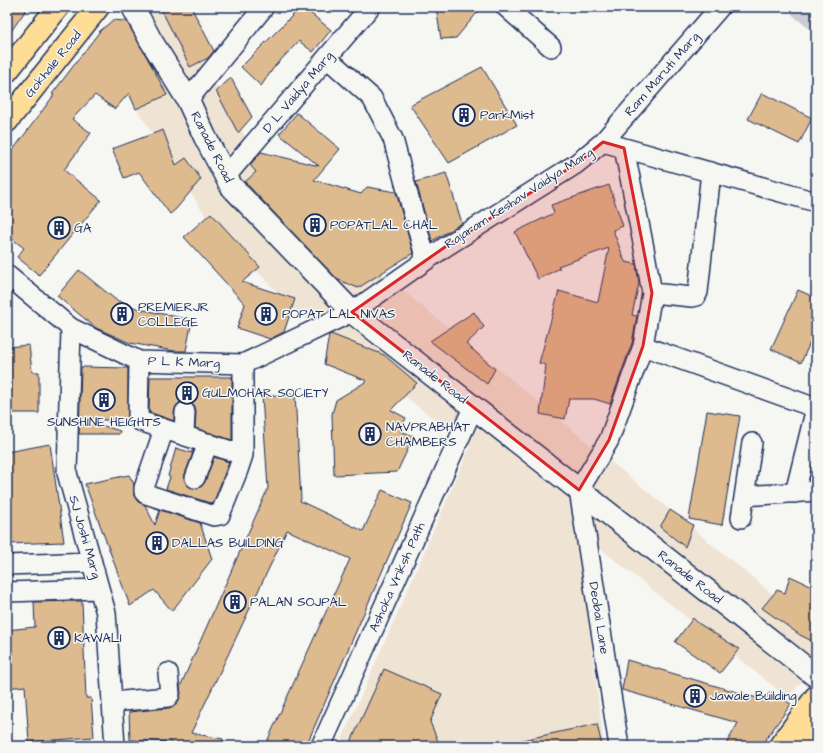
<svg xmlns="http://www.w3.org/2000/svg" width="823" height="753" viewBox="0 0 823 753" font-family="'Architects Daughter',sans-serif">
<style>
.built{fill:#efe4d4}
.building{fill:#deba8f;stroke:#1b2f5e}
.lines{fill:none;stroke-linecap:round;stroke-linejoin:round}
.street-tunnel{stroke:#caced4;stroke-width:19;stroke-dasharray:19 10;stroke-linecap:butt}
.street-casing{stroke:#1b2f5e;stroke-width:22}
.secondary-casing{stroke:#1b2f5e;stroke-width:25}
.primary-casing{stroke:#1b2f5e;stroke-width:25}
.street{stroke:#f6f6f2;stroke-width:19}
.secondary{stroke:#f6f6f2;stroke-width:22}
.primary{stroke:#fedd96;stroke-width:22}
.marked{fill:#d62828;fill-opacity:0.2;stroke:#d62828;stroke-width:3;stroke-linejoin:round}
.labels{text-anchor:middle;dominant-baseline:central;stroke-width:3;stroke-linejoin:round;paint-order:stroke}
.street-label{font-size:13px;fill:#1b2f5e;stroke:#f6f6f2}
.poi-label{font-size:13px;fill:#1b2f5e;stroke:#f6f6f2;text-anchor:start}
</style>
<rect width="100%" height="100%" fill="#f6f6f2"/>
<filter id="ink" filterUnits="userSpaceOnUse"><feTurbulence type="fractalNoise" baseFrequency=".025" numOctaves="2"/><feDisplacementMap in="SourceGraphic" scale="8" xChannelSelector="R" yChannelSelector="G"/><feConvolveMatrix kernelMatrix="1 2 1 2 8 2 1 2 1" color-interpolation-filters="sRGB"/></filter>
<g filter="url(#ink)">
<path class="built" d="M 138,7 L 187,7 L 194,49 L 270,178 L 406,293 L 816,630 L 816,668 L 787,697 L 577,530 L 604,746 L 339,746 L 470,447 L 293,309 L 207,218 L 102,55 Z"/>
<path class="building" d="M 7,7 L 28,7 L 7,37 Z
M 160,7 L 191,7 L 214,51 L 208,58 L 190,67 Z
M 301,7 L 303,7 L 331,30 L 313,52 L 299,41 L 275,66 L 261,86 L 241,67 Z
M 436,7 L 482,7 L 456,38 L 441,39 Z
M 113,20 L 124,21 L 127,22 L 154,70 L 167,95 L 136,109 L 129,93 L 115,109 L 95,95 L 72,119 L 91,133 L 64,170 L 101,200 L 39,275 L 17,257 L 24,248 L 7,235 L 7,158 L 54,95 L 52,94 L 100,31 Z
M 482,67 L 517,125 L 449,163 L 410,105 Z
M 231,78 L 252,117 L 238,133 L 216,91 Z
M 762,93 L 812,118 L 799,144 L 748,119 Z
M 297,113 L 340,149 L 314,180 L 361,194 L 367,187 L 396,192 L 413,253 L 358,288 L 337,279 L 245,182 L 256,172 L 250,165 L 261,152 L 319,166 L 279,134 Z
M 163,130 L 176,165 L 186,158 L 201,179 L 176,209 L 170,214 L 139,172 L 124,178 L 112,149 Z
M 446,173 L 462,223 L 432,241 L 416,182 Z
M 609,185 L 623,226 L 613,230 L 625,262 L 636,264 L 639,283 L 632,315 L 637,316 L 632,343 L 610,404 L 594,399 L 569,399 L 565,419 L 540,414 L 546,365 L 539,363 L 559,291 L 598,302 L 609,248 L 558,266 L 560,268 L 538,279 L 515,232 L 554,213 L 551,205 Z
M 211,213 L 260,267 L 242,282 L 295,299 L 284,332 L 270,339 L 237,328 L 245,304 L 184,237 Z
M 79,270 L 116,300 L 139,309 L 192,320 L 186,351 L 174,351 L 130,343 L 96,328 L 57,296 Z
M 798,290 L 816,298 L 816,329 L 801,363 L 771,349 Z
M 474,312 L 484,327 L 466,344 L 495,369 L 487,384 L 430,341 Z
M 331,334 L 384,355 L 417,383 L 391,410 L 406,418 L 400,431 L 414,436 L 397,472 L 334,475 L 332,414 L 336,400 L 367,381 L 324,364 L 329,335 Z
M 29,345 L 32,372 L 39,372 L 39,413 L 7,413 L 7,347 Z
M 81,367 L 128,368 L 128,420 L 85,420 L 120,431 L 119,434 L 79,434 Z
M 150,377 L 232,377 L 232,440 L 195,428 L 196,412 L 195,407 L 191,403 L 185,401 L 180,402 L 176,406 L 174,412 L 174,421 L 149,412 Z
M 295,394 L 301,499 L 300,501 L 363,531 L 382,490 L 412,503 L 306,746 L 265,746 L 350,559 L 287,530 L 191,733 L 223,739 L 223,746 L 170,746 L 171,742 L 130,740 L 129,712 L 169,708 L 174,706 L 179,700 L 181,693 L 180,687 L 268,488 L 262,396 Z
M 707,411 L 740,416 L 722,525 L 689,519 Z
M 50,444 L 64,542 L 7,544 L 7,452 Z
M 176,448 L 192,453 L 192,450 L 194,450 L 185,474 L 184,479 L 187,485 L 192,488 L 197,489 L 202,486 L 205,482 L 214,457 L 229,462 L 213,504 L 166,489 L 170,477 L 168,476 Z
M 129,475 L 134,484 L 134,496 L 138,502 L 145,505 L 155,525 L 160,510 L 200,523 L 212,559 L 172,611 L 154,590 L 130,606 L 85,484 Z
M 670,510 L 693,525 L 685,547 L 660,527 Z
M 790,576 L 816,588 L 816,643 L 800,635 L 762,608 L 777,590 L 785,593 Z
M 82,601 L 86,698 L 91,698 L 94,737 L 29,742 L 25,686 L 7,688 L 7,630 L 35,627 L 34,602 Z
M 693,618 L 698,623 L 739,649 L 720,673 L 675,642 Z
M 627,660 L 764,700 L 766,696 L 771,692 L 791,704 L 761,746 L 725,746 L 738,723 L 622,690 Z
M 384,669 L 442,694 L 430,722 L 440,746 L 349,746 Z
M 597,724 L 602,746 L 522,746 L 522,740 Z"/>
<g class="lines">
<path class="street-tunnel" d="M 798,7 L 812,19 L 816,16"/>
<g class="street-casing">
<path id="street" d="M 506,7 L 551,47
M 327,58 L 372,98 L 393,139 L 426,260
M 188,100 L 264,7
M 603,142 L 720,7
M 226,176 L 370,7
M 7,275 L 71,328 L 139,361 L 243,364 L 352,312 L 445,247 L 576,164 L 603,142 L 816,202
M 652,293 L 692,297 L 696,296 L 698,292 L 711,172
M 71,328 L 67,473 L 106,613 L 115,746
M 643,346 L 816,408
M 139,361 L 138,418 L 140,421 L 243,455
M 164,429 L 144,488 L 144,492 L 146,494 L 214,516 L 220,515 L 238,470 L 243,455 L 243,364
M 184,435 L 185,412
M 195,478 L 208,443
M 795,493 L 816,408
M 745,496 L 816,491
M 741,518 L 752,443
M 7,565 L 92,562
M 7,592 L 99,589
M 112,702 L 168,697 L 170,694 L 168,673
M 321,746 L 473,408
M 619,746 L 579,490 L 609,440 L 643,346 L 652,293 L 644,248 L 624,148"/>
</g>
<g class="secondary-casing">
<path id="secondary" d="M 133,7 L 150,39 L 188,100 L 205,137 L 231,186 L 352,312 L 816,676"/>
</g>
<g class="primary-casing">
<path id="primary" d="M 7,71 L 58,7
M 7,121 L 98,7
M 780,746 L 816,697
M 804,746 L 816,730"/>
</g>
<use href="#street" class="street"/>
<use href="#secondary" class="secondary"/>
<use href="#primary" class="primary"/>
</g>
</g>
<path class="marked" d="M 603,142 L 624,148 L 652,293 L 643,346 L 609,440 L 579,490 L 352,312 L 445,247 L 576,164 Z"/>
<defs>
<g id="building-ring" transform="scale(1.15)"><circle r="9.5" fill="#f6f6f2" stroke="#1b2f5e" stroke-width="1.5"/><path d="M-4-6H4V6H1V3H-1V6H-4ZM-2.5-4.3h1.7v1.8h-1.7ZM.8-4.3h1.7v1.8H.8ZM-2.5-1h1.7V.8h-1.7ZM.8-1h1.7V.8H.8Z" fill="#1b2f5e"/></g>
</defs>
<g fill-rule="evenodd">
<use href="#building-ring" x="464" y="115"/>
<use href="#building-ring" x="315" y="225"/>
<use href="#building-ring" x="59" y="228"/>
<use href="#building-ring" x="122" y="314"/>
<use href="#building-ring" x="266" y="314"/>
<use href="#building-ring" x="187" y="393"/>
<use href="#building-ring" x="104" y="400"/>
<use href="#building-ring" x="370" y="434"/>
<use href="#building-ring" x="157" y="543"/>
<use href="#building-ring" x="235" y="602"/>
<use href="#building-ring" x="59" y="638"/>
<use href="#building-ring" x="695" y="696"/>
</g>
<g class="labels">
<g class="street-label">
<text transform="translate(53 64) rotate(-51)">Gokhale Road</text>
<text transform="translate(662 74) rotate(-49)">Ram Maruti Marg</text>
<text transform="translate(298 92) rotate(-50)">D L Vaidya Marg</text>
<text transform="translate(212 147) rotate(63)">Ranade Road</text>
<text transform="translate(519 198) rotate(-33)">Rajaram Keshav Vaidya Marg</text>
<text transform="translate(184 362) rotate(2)">P L K Marg</text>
<text transform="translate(435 377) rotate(38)">Ranade Road</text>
<text transform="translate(85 537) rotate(74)">SJ Joshi Marg</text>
<text transform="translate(397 577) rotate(-66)">Ashoka Vriksh Path</text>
<text transform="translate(690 577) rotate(38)">Ranade Road</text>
<text transform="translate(599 618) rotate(81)">Deobai Lane</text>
</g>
<g class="poi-label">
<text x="480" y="115">ParkMist</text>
<text x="330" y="225">POPATLAL CHAL</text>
<text x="74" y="228">GA</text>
<text x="138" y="307">PREMIERJR<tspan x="138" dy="15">COLLEGE</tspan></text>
<text x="282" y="314">POPAT LAL NIVAS</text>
<text x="202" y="393">GULMOHAR SOCIETY</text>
<text x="104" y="422" text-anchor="middle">SUNSHINE HEIGHTS</text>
<text x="386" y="427">NAVPRABHAT<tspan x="386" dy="15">CHAMBERS</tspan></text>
<text x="172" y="543">DALLAS BUILDING</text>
<text x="250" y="602">PALAN SOJPAL</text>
<text x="74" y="638">KAWALI</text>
<text x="710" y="696">Jawale Building</text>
</g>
</g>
<rect width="823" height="753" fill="none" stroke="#f6f6f2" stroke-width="24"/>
<rect x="12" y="12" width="799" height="729" fill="none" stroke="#1b2f5e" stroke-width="1.5" filter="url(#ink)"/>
</svg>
